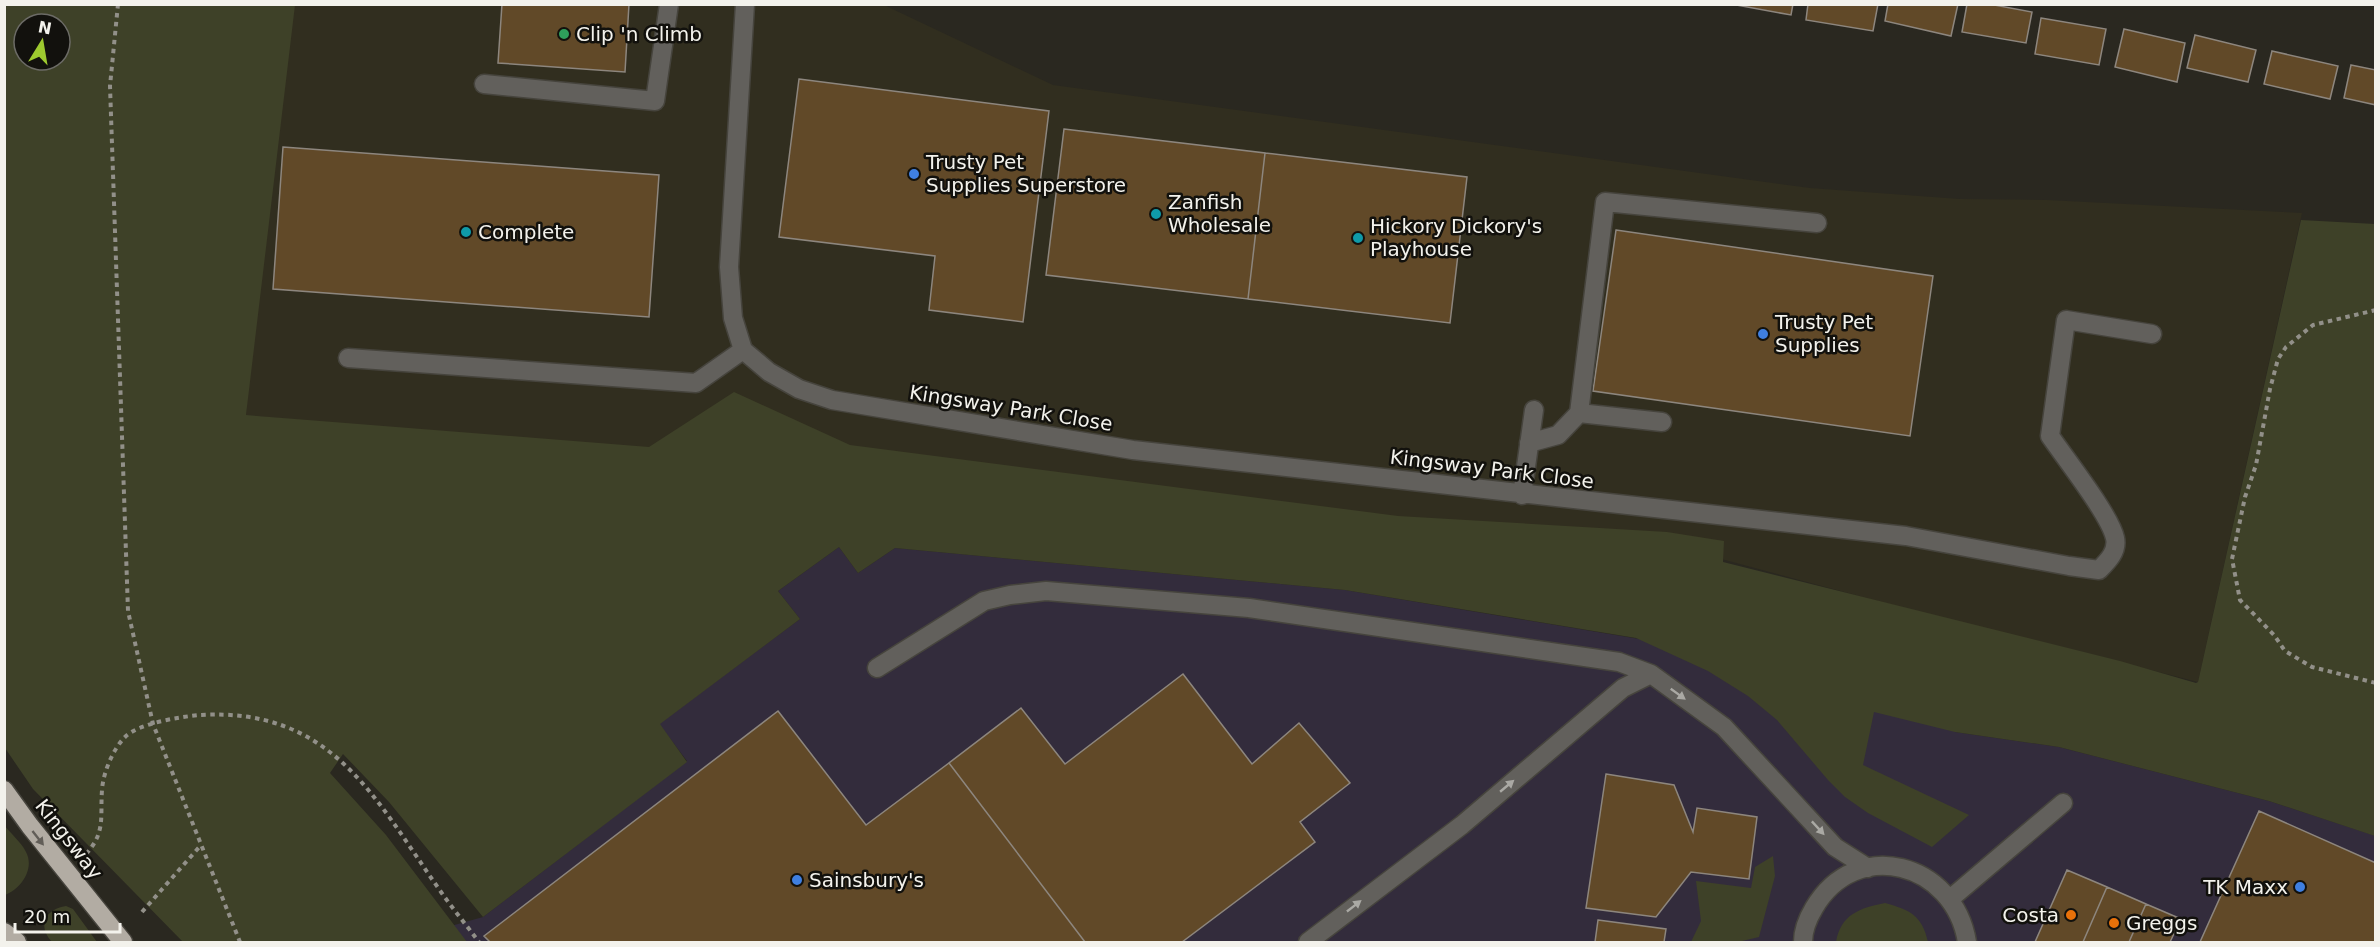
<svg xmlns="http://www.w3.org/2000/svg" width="2380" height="947" viewBox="0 0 2380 947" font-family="'DejaVu Sans',sans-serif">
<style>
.commercial{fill:#332c3c}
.built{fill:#312e1f}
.green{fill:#3e4128;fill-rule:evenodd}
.building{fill:#614928;stroke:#8d867e;stroke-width:1.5}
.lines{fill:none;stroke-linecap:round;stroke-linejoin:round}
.minor-casing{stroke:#46443d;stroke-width:21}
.highway-casing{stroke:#46443d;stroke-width:21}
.path{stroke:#929089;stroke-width:4;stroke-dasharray:4.5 4.5;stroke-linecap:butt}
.minor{stroke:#62605c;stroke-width:18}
.highway{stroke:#b2aca3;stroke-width:18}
.oneway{fill:#aaa9a4}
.oneway2{fill:#625e58}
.leisure-dot{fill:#2e9e5b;stroke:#12110d;stroke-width:2}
.shop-dot{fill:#3f7fe0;stroke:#12110d;stroke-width:2}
.culture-dot{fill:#0f9aa8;stroke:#12110d;stroke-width:2}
.food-dot{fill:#e8710a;stroke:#12110d;stroke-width:2}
.labels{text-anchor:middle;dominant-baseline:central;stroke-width:5;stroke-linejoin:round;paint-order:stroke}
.poi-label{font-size:20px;fill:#f3f2ec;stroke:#12110d;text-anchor:start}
.street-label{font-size:20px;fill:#f3f2ec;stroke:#12110d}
</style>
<rect width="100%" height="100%" fill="#2a2820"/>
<path class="commercial" d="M 839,547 L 858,573 L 895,548 L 1345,590 L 1879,679 L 1955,732 L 2059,747 L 2269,801 L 2376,836 L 2375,942 L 447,942 L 440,929 L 483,917 L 687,761 L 659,724 L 800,619 L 778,591 Z"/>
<path class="built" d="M 288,5 L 884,5 L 1053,85 L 1810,188 L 1960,199 L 2047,200 L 2302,213 L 2198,682 L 1885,603 L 1621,532 L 1221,508 L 246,415 L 252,340 Z"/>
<path class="green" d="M 4,5 L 295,5 L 246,415 L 649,447 L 734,392 L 850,445 L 1398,516 L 1667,532 L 1724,541 L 1723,562 L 2120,661 L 2196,683 L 2198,682 L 2301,220 L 2375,224 L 2375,836 L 2269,801 L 2059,747 L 1955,732 L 1874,712 L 1863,765 L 1969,815 L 1932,847 L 1868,813 L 1845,797 L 1828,780 L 1777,720 L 1748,696 L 1708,671 L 1636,638 L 1345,590 L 895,548 L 858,573 L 839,547 L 778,591 L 800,619 L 660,724 L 687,762 L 483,917 L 389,802 L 343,754 L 330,773 L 386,835 L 467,942 L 183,942 L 33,789 L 5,748 ZM 24,24 L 60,24 L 60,60 L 24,60 Z
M 4,825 C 11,834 21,842 26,852 C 35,869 21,889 5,895 Z
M 1773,856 L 1775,876 L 1759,937 L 1738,942 L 1691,942 L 1701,921 L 1696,881 L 1751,888 L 1755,867 Z
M 1885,903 C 1910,910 1922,915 1928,942 L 1836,942 C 1841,914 1860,908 1885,903 Z
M 66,906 L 73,909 L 97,942 L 52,942 C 37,926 45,909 66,906 Z"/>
<path class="building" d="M 502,4 L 629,4 L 625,72 L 498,63 Z
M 1731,4 L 1793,4 L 1791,15 Z
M 1808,4 L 1878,4 L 1873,31 L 1806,20 Z
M 1888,4 L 1958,4 L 1951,36 L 1885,21 Z
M 1967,4 L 1989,4 L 2032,12 L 2026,43 L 1962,32 Z
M 2041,18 L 2106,29 L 2099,65 L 2035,54 Z
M 2124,29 L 2185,43 L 2177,82 L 2115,67 Z
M 2195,35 L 2256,50 L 2248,82 L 2187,68 Z
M 2272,51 L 2338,66 L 2330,99 L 2264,84 Z
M 2351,65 L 2376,70 L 2376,105 L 2344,98 Z
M 799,79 L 1049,111 L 1023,322 L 929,310 L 935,256 L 779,237 Z
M 1064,129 L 1265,153 L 1248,299 L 1046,275 Z
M 283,147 L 659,175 L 649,317 L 273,289 Z
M 1265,153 L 1467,177 L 1450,323 L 1248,299 Z
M 1616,230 L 1933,276 L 1910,436 L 1593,391 Z
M 1183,674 L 1252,764 L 1299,723 L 1350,783 L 1300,822 L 1315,842 L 1182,942 L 1085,942 L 949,763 L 1021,708 L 1065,764 Z
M 778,711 L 866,825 L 949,763 L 1085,942 L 490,942 L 484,936 Z
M 1606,774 L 1674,785 L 1693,832 L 1697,808 L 1757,817 L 1749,879 L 1691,872 L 1656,917 L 1586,908 Z
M 2259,811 L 2376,863 L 2376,942 L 2200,942 Z
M 2067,870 L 2107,887 L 2083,942 L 2035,942 Z
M 2107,887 L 2146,904 L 2129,942 L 2083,942 Z
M 2146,904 L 2181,919 L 2170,942 L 2129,942 Z
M 1598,920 L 1666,929 L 1664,942 L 1595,942 Z"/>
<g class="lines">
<g class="minor-casing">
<path id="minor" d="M 745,4 L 729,267 L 733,318 L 743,350 L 769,372 L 799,389 L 832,400 L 1133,450 L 1906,536 L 2069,566 L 2099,570 C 2108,561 2118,551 2115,538 C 2110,515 2065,458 2050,436 L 2066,320 L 2152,334
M 484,84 L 655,101 L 669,4
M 348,358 L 696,383 L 743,350
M 1579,413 L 1662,422
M 1529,443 L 1558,435 L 1579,413 L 1605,202 L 1817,223
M 1522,495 L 1534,410
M 877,668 L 984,601 L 1010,595 L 1046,591 L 1249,608 L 1619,662 L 1651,674
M 1950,899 L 2063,803
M 1308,942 L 1462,825 L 1623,688 L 1651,674 L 1724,727 L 1835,847 L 1868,868
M 1803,942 C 1803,930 1808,918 1814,908 C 1856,836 1954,862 1967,942"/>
</g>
<g class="highway-casing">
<path id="highway" d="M 4,790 L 30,826 L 123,942
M 4,932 L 17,942"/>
</g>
<path class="path" d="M 118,4 L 110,86 L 128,611 L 153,724 L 240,942
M 2376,310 L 2313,325 L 2286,347 L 2278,359 L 2270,389 L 2256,465 L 2245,497 L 2232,559 L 2240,600 L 2274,635 L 2285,651 L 2312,667 L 2376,683
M 86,854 C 106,832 100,817 102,790 C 103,773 113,749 125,737 C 139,723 180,717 199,715 C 332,707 374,797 441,892 C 453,909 467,926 479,942
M 142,912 L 201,845"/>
<use href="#minor" class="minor"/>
<use href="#highway" class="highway"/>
</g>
<defs><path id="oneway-solid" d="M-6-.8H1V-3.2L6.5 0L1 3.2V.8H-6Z" transform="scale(1.5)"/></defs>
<g class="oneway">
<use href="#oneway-solid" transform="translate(1678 694) rotate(36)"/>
<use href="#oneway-solid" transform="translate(1507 786) rotate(-40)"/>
<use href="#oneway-solid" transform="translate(1818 828) rotate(47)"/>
<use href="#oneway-solid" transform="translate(1354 906) rotate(-38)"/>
</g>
<use class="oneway2" href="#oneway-solid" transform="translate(38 838) rotate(52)"/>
<circle class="leisure-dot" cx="564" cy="34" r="6"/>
<g class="shop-dot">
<circle cx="914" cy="174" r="6"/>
<circle cx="1763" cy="334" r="6"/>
<circle cx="797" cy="880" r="6"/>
<circle cx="2300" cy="887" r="6"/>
</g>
<g class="culture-dot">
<circle cx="1156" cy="214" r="6"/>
<circle cx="466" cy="232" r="6"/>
<circle cx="1358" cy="238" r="6"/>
</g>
<g class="food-dot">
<circle cx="2071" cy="915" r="6"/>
<circle cx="2114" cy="923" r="6"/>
</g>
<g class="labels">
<g class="poi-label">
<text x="576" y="34">Clip 'n Climb</text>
<text x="926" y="162">Trusty Pet<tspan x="926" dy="23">Supplies Superstore</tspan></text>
<text x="1168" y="202">Zanfish<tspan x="1168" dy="23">Wholesale</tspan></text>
<text x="1370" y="226">Hickory Dickory's<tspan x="1370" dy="23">Playhouse</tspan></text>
<text x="478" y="232">Complete</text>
<text x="1775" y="322">Trusty Pet<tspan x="1775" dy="23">Supplies</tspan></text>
<text x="809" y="880">Sainsbury's</text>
<text x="2288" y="887" text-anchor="end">TK Maxx</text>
<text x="2059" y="915" text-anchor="end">Costa</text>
<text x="2126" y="923">Greggs</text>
</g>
<g class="street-label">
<text transform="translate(1011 408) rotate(9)">Kingsway Park Close</text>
<text transform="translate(1492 469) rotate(7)">Kingsway Park Close</text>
<text transform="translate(69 839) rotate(52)">Kingsway</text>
</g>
</g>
<rect width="2380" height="947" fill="none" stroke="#f3f2ec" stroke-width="12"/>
<g transform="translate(42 42) rotate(11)"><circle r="28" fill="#12110d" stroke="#6c6b66" stroke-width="1.5"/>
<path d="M0-4.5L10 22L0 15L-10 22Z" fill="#9eca2f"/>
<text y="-9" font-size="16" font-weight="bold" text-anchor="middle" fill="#f3f2ec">N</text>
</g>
<path d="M15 923v9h105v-9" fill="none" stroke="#f3f2ec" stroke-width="3"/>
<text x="24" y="923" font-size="18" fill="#f3f2ec" stroke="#12110d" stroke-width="4.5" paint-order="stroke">20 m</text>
</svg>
